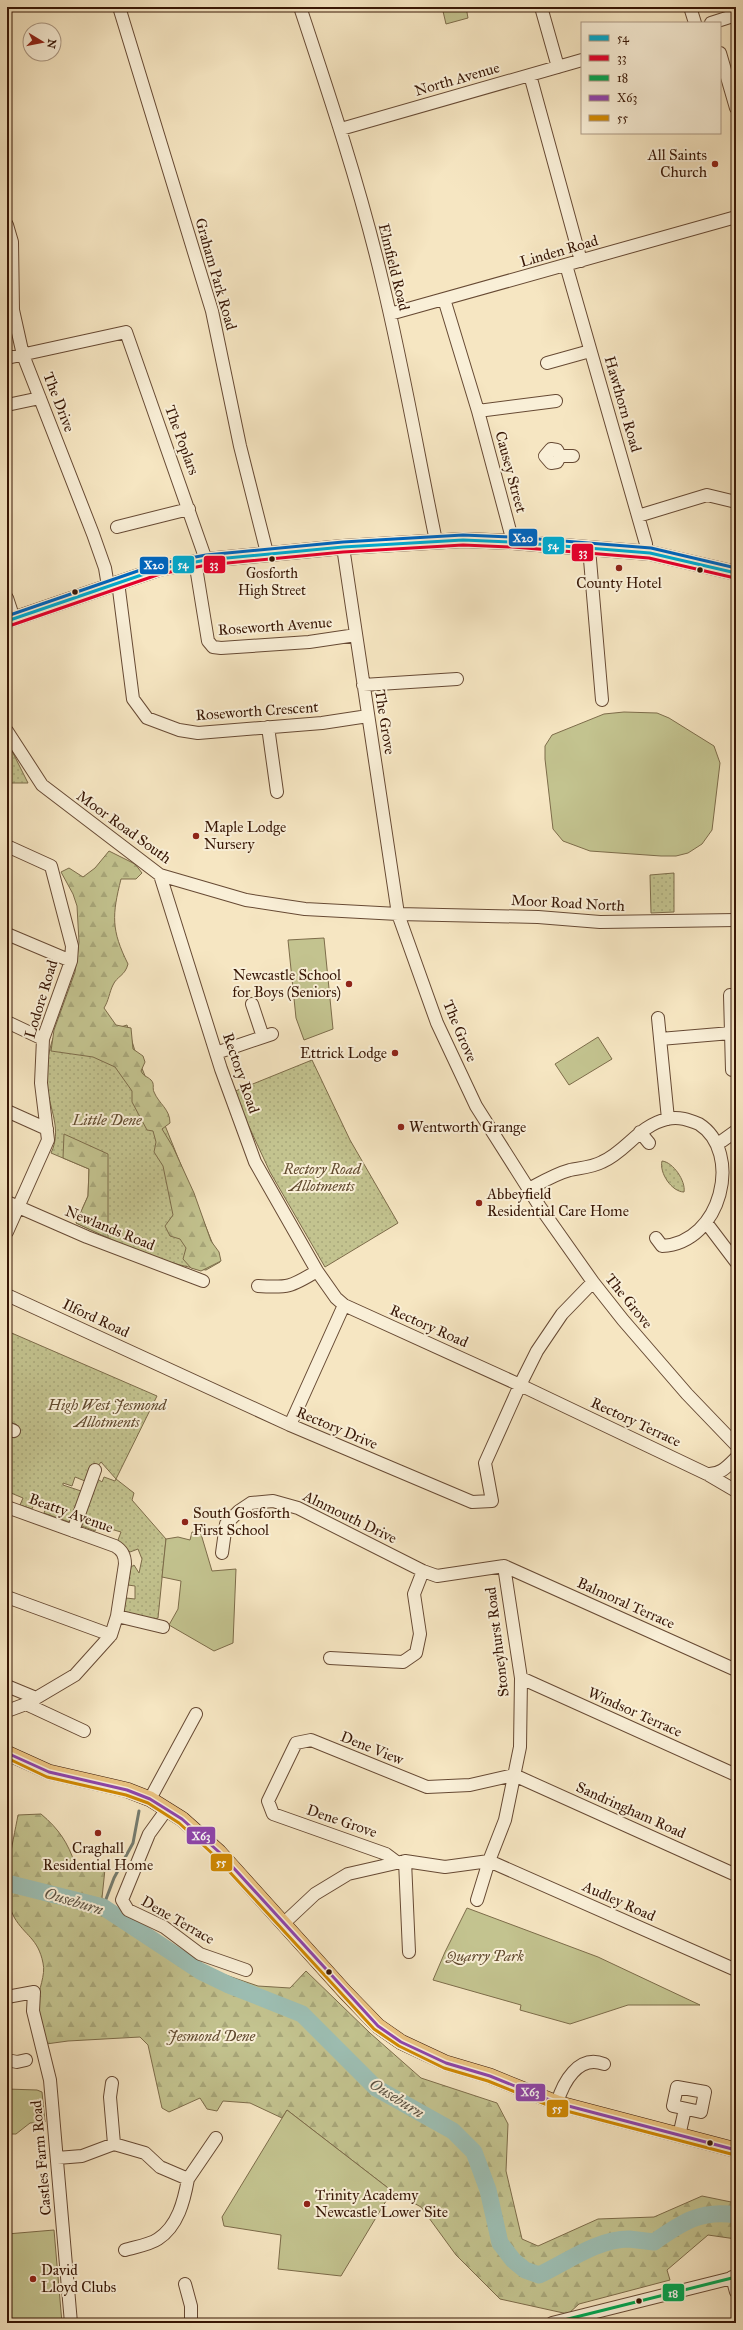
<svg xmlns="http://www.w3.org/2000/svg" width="743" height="2330" viewBox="0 0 743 2330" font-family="'IM FELL Great Primer',serif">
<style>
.grass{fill:url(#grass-dots);stroke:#7d6c4a}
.forest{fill:url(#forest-firs);stroke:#7d6c4a}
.park{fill:#c3c38f;stroke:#7d6c4a}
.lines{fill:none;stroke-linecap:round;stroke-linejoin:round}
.stream{stroke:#747b6e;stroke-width:3}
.river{stroke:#9dbfb4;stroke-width:17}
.minor-casing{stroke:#674a34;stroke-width:14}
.major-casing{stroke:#371605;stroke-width:16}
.minor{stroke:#f9efd7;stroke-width:12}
.major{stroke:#ebc381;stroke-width:15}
.bus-1-casing{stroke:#f9efd7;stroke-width:6}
.bus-2-casing{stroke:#f9efd7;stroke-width:6}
.bus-3-casing{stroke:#f9efd7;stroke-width:6}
.bus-4-casing{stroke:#f9efd7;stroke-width:6}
.bus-5-casing{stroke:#f9efd7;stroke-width:6}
.bus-6-casing{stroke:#f9efd7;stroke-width:6}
.bus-1{stroke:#00a9ce;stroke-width:3}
.bus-2{stroke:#e4002b;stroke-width:3}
.bus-3{stroke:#00a651;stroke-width:3}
.bus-4{stroke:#8e44ad;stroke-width:3}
.bus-5{stroke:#d18901;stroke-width:3}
.bus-6{stroke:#0065bd;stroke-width:3}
.poi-dot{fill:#8f2418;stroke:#f9efd7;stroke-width:1.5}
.bus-dot{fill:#371605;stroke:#f9efd7;stroke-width:1.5}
.labels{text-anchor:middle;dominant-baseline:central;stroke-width:4;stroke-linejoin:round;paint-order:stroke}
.bus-label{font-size:14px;fill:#371605;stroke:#f9efd7}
.street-label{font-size:15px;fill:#371605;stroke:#f9efd7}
.poi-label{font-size:15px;fill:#371605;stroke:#f9efd7;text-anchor:start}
.park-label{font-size:15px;font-style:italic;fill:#614a2e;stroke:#f9efd7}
.water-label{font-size:16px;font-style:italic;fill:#5b5142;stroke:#f9efd7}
.line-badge{stroke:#f9efd7;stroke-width:1.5}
.badge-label{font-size:11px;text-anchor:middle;font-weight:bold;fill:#fff}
</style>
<defs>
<pattern id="grass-dots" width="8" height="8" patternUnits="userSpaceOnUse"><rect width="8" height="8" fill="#c3c38f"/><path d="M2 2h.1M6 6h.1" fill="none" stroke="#a8a77a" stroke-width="1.8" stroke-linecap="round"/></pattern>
<pattern id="forest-firs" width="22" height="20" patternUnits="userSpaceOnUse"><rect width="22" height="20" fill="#c3c38f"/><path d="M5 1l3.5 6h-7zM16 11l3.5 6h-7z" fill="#a8a77a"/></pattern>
</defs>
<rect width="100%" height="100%" fill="#f6e6c2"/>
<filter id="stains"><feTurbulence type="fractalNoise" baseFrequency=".005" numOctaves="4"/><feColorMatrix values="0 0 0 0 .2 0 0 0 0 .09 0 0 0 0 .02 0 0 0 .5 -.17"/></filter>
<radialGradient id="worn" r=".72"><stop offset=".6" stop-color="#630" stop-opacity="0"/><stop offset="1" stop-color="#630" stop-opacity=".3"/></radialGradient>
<path class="grass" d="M 7,741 L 28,783 L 7,783 Z
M 674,873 L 674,912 L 651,913 L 650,875 Z
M 127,1025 L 135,1051 L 220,1262 L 206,1270 C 160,1264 117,1242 76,1223 L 88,1196 L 89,1169 L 51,1153 C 62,1130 50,1110 47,1087 C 45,1070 48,1054 53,1038 L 85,1038 Z
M 312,1060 L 350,1140 L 398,1223 L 325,1267 L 270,1172 L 233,1092 Z
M 662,1161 C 673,1162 686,1181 684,1192 C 672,1192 659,1173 662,1161 Z
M 7,1331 L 157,1396 L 116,1479 L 134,1493 L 132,1500 L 166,1539 L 158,1618 L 151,1620 L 123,1614 L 126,1598 L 135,1599 L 135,1586 L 128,1585 L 131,1567 L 134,1565 L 139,1573 L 142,1559 L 138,1549 L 130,1552 L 118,1540 L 121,1532 L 97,1525 L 95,1531 L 79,1525 L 88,1500 L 91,1499 C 94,1492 93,1486 96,1478 L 102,1482 L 104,1477 L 115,1481 L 116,1479 L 101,1462 L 98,1466 L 94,1464 L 89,1468 L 85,1481 L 75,1477 L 72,1486 L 63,1483 L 63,1485 L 81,1491 L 72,1523 L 44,1513 L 46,1506 L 35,1502 L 32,1509 L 20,1505 L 23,1498 L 11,1493 L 7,1500 L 7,1432 L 18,1435 L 20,1430 L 16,1424 L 7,1422 Z"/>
<path class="forest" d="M 109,851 L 135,864 L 142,873 L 136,879 L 121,879 C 112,915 111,930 128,964 C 125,976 117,976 113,985 C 109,993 109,1000 104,1008 L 116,1025 L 131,1028 L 133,1049 L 143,1056 L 145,1062 L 141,1071 C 144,1077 147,1076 151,1080 C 155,1084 152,1088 154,1092 C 159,1104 170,1109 170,1123 L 162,1129 L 173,1147 L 194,1193 L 211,1241 L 219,1252 L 221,1261 L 201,1271 L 191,1268 L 183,1259 L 186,1248 L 180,1239 L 170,1236 L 165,1226 L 173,1215 L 163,1166 L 154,1152 L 156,1142 L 153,1131 L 147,1130 L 132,1102 L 132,1091 L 115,1067 L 93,1057 L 51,1051 L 54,1030 L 75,972 L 79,942 L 77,906 L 73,894 L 61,872 L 69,868 L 83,877 L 95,868 Z
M 64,1134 L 108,1154 L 108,1238 L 76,1223 L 88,1196 L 89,1169 L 63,1158 Z
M 41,1814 C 59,1829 68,1843 75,1864 L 105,1869 L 102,1898 L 205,1968 L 258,1986 L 290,1988 L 306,1971 L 370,2033 L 421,2078 L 497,2103 L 508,2124 L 506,2171 L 522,2239 L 538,2246 L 598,2219 L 654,2217 L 702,2196 L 736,2203 L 736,2239 L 708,2235 L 667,2270 L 670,2280 L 579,2304 L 568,2314 L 500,2299 L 456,2255 L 421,2207 L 392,2191 L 287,2110 L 282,2118 L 250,2103 L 223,2101 L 217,2111 L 207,2109 L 200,2098 L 169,2112 L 162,2108 L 148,2045 L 140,2037 L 68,2041 L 46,2044 C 42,2031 37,2016 38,2002 C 38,1990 46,1975 43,1963 C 38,1938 25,1936 14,1917 C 0,1891 13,1843 18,1815 Z"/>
<path class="park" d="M 442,7 L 466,7 L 468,18 L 446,24 Z
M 624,712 L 657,713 L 669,718 L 714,746 L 720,763 L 712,830 L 702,844 L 688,853 L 676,856 L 661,856 L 590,851 L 563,841 L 553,829 L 545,759 L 545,746 L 552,735 L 604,714 Z
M 324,938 L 333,1029 L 304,1040 L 296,1018 L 288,940 Z
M 598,1037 L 612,1059 L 569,1085 L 555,1064 Z
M 192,1532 L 201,1534 L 212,1571 L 236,1569 L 233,1643 L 214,1651 L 169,1625 L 178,1609 L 181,1581 L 162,1577 L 166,1539 L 178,1537 L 190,1540 Z
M 467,1908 L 598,1957 L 700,2005 L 628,2005 L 570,2024 L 520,2010 L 521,2005 L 433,1980 L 445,1952 Z
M 7,2089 L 37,2090 L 42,2092 L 45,2122 L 30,2123 L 16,2134 L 7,2134 Z
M 287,2110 L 392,2191 L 341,2276 L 278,2269 L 281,2235 L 224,2226 L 222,2217 Z
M 54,2230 L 62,2323 L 7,2323 L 7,2234 Z"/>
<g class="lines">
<path class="stream" d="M 103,1907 L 114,1878 L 133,1843 L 139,1811"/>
<path class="river" d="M 7,1883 L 103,1907 L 200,1971 L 229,1985 L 302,2014 L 376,2088 L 453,2131 L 474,2152 L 488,2190 L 500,2243 L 513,2260 L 525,2270 L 539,2275 C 567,2262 597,2239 629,2239 C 637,2240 646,2241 654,2242 C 681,2223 701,2209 736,2215"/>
<g class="minor-casing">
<path id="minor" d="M 119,7 L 212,311 L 240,446 L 267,553
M 300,7 C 330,97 360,187 382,280 C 403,366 418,454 436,541
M 541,7 L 558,67
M 690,7 L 695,23
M 711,23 L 736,15
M 720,53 L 736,108
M 530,75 L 581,261
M 341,129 L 582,60
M 7,225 L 12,242 L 13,310 L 23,355 L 93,534 L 105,568 L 108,586
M 566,265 L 646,544 L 645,553
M 444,299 L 478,411 L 513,542
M 390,314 L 736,217
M 7,358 L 126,332 L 206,560
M 547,363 L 590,351
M 7,405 L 40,398
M 478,411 L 556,401
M 560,456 L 557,462 L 551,463 L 545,456 L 551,449 L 557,450 L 560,456 L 573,456
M 638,516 L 707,495 L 736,502
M 117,527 L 189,509
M 343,547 L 398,914 L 437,1023 L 476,1106 L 540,1207 L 593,1282 L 623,1320 L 687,1394 L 736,1445
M 589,548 L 602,700
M 195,561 L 208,641 L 213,647 L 221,648 L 309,642 L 356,635
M 118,582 L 133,699 L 147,718 L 179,730 L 198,733 L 322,723 L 368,716
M 7,598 L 14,619
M 363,685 L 457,679
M 268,727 L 277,792
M 7,731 L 42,785 L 160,875 L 246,900 L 305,909 L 398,914 L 538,917 L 600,922 L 736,920
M 7,846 L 51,866 L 72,946 L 71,961 L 43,1039 L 41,1083 L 48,1140 L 7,1232
M 160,875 L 221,1069 L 255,1162 L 317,1271 L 336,1298 L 344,1305 L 520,1385 L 707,1474 L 736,1491
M 7,934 L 71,961
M 730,995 L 732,1070
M 252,1004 L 263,1037
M 658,1018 L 668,1119
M 7,1022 L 43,1039
M 660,1039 L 731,1033
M 216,1053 L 272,1034
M 7,1111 L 47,1129
M 640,1132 L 649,1143
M 722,1141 L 736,1131
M 529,1189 C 542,1182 555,1174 570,1170 C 580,1168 593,1167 602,1162 C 627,1151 638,1126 667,1119 C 679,1116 689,1120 699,1124 C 743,1152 722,1243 662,1246 L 656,1238
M 7,1202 L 87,1237 L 203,1281
M 708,1225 L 736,1262
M 258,1286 C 288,1288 291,1287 317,1271
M 7,1295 L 290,1425 L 472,1502 L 492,1501 L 485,1463 L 520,1385 L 537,1351 L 562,1314 L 593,1282
M 290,1425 L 344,1305
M 7,1428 L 14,1431
M 707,1474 C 720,1475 727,1467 736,1458
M 7,1507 L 115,1546 C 122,1550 125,1555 125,1564 L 117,1616 L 111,1635 L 75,1675 L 26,1704 L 7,1711
M 73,1531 L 95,1470
M 222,1553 L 226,1524 L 239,1511 L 251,1503 L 273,1501 L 298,1508 L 423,1571 L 437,1576 L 504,1566
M 504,1566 L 736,1670
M 7,1597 L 111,1635
M 117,1616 L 163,1627
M 330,1658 L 403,1662 L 416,1653 L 420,1634 L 414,1594 L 423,1571
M 521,1678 L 736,1775
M 7,1686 L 36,1698
M 26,1704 L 84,1731
M 150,1799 L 196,1714
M 167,1809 L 149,1834 L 122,1900 L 128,1910 L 164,1927 L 200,1954 L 246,1970
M 405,1861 L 409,1952
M 398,1863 L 386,1854 L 273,1814 L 268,1801 L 296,1743 L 311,1740 L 427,1787 L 470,1785 L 514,1775 L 736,1875
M 477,1900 L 489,1861 L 505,1820 L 520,1747 L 521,1678 L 504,1566
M 283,1924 L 315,1894 L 348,1874 L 405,1861 L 445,1867 L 489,1861 L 736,1970
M 7,1997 L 34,1992 L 33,2011 L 50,2080 L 71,2323
M 7,2060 L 17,2062 L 26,2060
M 112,2083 L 110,2097 L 114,2144
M 677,2087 L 705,2092 L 701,2112 L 673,2106 Z
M 557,2103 C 563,2083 578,2054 604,2064
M 679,2136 L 685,2109
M 57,2158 L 82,2156 L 114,2144 L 145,2153 L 160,2167 L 188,2179 C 184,2201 178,2226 158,2239 C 149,2245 135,2247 125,2250
M 188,2179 L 216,2138
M 732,2277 L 736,2292
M 185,2284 L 191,2306 L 191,2323
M 552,2323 L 736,2277"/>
</g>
<g class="major-casing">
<path id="major" d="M 7,621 L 159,569 L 206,560 L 343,547 L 463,540 L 513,542 L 650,553 L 736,573
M 7,1753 L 49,1772 L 127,1790 L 150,1799 L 182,1819 L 219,1852 L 345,1992 L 378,2026 L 401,2042 L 446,2063 L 490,2076 L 557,2103 L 736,2150"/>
</g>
<use href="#minor" class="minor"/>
<use href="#major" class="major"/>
<g class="bus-1-casing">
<path id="bus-1" d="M 7,621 L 159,569 L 206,560 L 343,547 L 463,540 L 513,542 L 650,553 L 736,573"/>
</g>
<g class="bus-2-casing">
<path id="bus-2" d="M 9,626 L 160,574 L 207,565 L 343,552 L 463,545 L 513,547 L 649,558 L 735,578"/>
</g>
<g class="bus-3-casing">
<path id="bus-3" d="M 552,2323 L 736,2277"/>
</g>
<g class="bus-4-casing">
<path id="bus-4" d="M 7,1753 L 49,1772 L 127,1790 L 150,1799 L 182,1819 L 219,1852 L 378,2026 L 401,2042 L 446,2063 L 490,2076 L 557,2103 L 736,2150"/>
</g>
<g class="bus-5-casing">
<path id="bus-5" d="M 7,1758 L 47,1777 L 126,1795 L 148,1803 L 179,1823 L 215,1856 L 374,2029 L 399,2046 L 444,2068 L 488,2081 L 555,2108 L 735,2155"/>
</g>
<g class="bus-6-casing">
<path id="bus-6" d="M 7,616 L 158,564 L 206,555 L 343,542 L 463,535 L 513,537 L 651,548 L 736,568"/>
</g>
<use href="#bus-1" class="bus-1"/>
<use href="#bus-2" class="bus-2"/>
<use href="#bus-3" class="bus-3"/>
<use href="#bus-4" class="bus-4"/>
<use href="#bus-5" class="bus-5"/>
<use href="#bus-6" class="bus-6"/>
</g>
<g class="poi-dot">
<circle cx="715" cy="164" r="4"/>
<circle cx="619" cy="568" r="4"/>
<circle cx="196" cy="836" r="4"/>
<circle cx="349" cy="984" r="4"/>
<circle cx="395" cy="1053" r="4"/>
<circle cx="401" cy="1127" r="4"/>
<circle cx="479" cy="1203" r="4"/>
<circle cx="185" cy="1522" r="4"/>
<circle cx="98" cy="1833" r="4"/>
<circle cx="307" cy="2204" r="4"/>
<circle cx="33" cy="2279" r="4"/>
</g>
<g class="bus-dot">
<circle cx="272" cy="559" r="3.5"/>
<circle cx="700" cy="570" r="3.5"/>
<circle cx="75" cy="592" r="3.5"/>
<circle cx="329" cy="1972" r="3.5"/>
<circle cx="710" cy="2143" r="3.5"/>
<circle cx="639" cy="2301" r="3.5"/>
</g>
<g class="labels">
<g class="bus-label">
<text x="272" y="573">Gosforth<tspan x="272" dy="17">High Street</tspan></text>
</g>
<g class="street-label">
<text transform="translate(457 79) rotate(-16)">North Avenue</text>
<text transform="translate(559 251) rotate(-16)">Linden Road</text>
<text transform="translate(394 267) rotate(76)">Elmfield Road</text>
<text transform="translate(216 274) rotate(74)">Graham Park Road</text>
<text transform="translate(59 402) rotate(69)">The Drive</text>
<text transform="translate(623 404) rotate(74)">Hawthorn Road</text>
<text transform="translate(182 440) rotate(70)">The Poplars</text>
<text transform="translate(511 472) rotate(75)">Causey Street</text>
<text transform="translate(275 626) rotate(-4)">Roseworth Avenue</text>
<text transform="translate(257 711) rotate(-4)">Roseworth Crescent</text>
<text transform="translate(385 722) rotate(81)">The Grove</text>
<text transform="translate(124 827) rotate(36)">Moor Road South</text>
<text transform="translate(568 903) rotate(3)">Moor Road North</text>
<text transform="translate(41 999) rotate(-73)">Lodore Road</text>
<text transform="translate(460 1031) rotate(67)">The Grove</text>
<text transform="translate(241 1073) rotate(71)">Rectory Road</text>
<text transform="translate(110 1228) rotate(22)">Newlands Road</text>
<text transform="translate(629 1301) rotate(51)">The Grove</text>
<text transform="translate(96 1318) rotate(25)">Ilford Road</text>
<text transform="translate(429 1326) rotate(24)">Rectory Road</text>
<text transform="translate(636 1422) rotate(25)">Rectory Terrace</text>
<text transform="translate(337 1428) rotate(23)">Rectory Drive</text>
<text transform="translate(71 1513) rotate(20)">Beatty Avenue</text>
<text transform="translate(350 1517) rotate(26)">Alnmouth Drive</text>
<text transform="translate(626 1603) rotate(24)">Balmoral Terrace</text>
<text transform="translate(497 1642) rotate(-97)">Stoneyhurst Road</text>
<text transform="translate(635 1712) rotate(24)">Windsor Terrace</text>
<text transform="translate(372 1748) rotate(22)">Dene View</text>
<text transform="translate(631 1810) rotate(24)">Sandringham Road</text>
<text transform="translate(342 1821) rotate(19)">Dene Grove</text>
<text transform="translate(619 1901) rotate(24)">Audley Road</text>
<text transform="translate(178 1920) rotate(30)">Dene Terrace</text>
<text transform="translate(41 2158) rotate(-95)">Castles Farm Road</text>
</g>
<g class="poi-label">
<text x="707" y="155" text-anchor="end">All Saints<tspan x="707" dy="17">Church</tspan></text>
<text x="619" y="583" text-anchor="middle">County Hotel</text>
<text x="204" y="827">Maple Lodge<tspan x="204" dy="17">Nursery</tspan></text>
<text x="341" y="975" text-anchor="end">Newcastle School<tspan x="341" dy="17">for Boys (Seniors)</tspan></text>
<text x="387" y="1053" text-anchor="end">Ettrick Lodge</text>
<text x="409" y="1127">Wentworth Grange</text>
<text x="487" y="1194">Abbeyfield<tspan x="487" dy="17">Residential Care Home</tspan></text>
<text x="193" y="1513">South Gosforth<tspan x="193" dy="17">First School</tspan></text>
<text x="98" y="1848" text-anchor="middle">Craghall<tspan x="98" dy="17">Residential Home</tspan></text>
<text x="315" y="2195">Trinity Academy<tspan x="315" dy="17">Newcastle Lower Site</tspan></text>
<text x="41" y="2270">David<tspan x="41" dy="17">Lloyd Clubs</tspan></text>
</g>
<g class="park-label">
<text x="107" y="1120">Little Dene</text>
<text x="322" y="1169">Rectory Road<tspan x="322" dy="17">Allotments</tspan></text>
<text x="107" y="1405">High West Jesmond<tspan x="107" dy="17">Allotments</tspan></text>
<text x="485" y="1956">Quarry Park</text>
<text x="211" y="2036">Jesmond Dene</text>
</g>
<g class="water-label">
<text transform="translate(74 1901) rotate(17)">Ouseburn</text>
<text transform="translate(397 2098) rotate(32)">Ouseburn</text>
</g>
</g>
<g class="line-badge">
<rect x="508" y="528" width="30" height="19" rx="4" fill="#0065bd"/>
<rect x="542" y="536" width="23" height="19" rx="4" fill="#00a9ce"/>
<rect x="571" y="543" width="23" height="19" rx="4" fill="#e4002b"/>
<rect x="203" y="555" width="23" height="19" rx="4" fill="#e4002b"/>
<rect x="172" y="555" width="23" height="19" rx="4" fill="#00a9ce"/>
<rect x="139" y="556" width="30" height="19" rx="4" fill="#0065bd"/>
<rect x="186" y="1826" width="30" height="19" rx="4" fill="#8e44ad"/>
<rect x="210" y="1853" width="23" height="19" rx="4" fill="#d18901"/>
<rect x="515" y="2083" width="31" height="19" rx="4" fill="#8e44ad"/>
<rect x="546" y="2099" width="23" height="19" rx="4" fill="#d18901"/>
<rect x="662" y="2283" width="23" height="19" rx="4" fill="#00a651"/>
</g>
<g class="badge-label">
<text x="523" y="542">X20</text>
<text x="553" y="549">54</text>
<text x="583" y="556">33</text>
<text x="214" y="568">33</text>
<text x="183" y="568">54</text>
<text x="154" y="569">X20</text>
<text x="201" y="1840">X63</text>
<text x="221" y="1866">55</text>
<text x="530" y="2096">X63</text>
<text x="557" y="2112">55</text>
<text x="673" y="2297">18</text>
</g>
<rect width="743" height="2330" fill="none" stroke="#f6e6c2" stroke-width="24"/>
<rect x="8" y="8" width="727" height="2314" fill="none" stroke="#371605" stroke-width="2"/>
<rect x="12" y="12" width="719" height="2306" fill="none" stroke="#371605"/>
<rect x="581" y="22" width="140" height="112" fill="#f9efd7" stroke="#ab9883"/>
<rect x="589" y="35" width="20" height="6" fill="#00a9ce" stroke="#ab9883"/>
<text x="617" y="42" font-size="12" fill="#371605">54</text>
<rect x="589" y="55" width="20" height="6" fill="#e4002b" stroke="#ab9883"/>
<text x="617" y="62" font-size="12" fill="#371605">33</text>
<rect x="589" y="75" width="20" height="6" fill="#00a651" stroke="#ab9883"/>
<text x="617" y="82" font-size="12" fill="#371605">18</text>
<rect x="589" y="95" width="20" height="6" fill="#8e44ad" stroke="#ab9883"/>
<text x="617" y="102" font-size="12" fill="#371605">X63</text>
<rect x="589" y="115" width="20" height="6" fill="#d18901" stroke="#ab9883"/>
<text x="617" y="122" font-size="12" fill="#371605">55</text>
<g transform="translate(42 42) rotate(100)"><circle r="19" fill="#f9efd7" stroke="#ab9883"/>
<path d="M0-3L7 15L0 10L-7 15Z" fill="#8f2418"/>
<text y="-6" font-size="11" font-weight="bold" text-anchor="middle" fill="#371605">N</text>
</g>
<rect width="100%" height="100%" filter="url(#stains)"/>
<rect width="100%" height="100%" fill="url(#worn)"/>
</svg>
